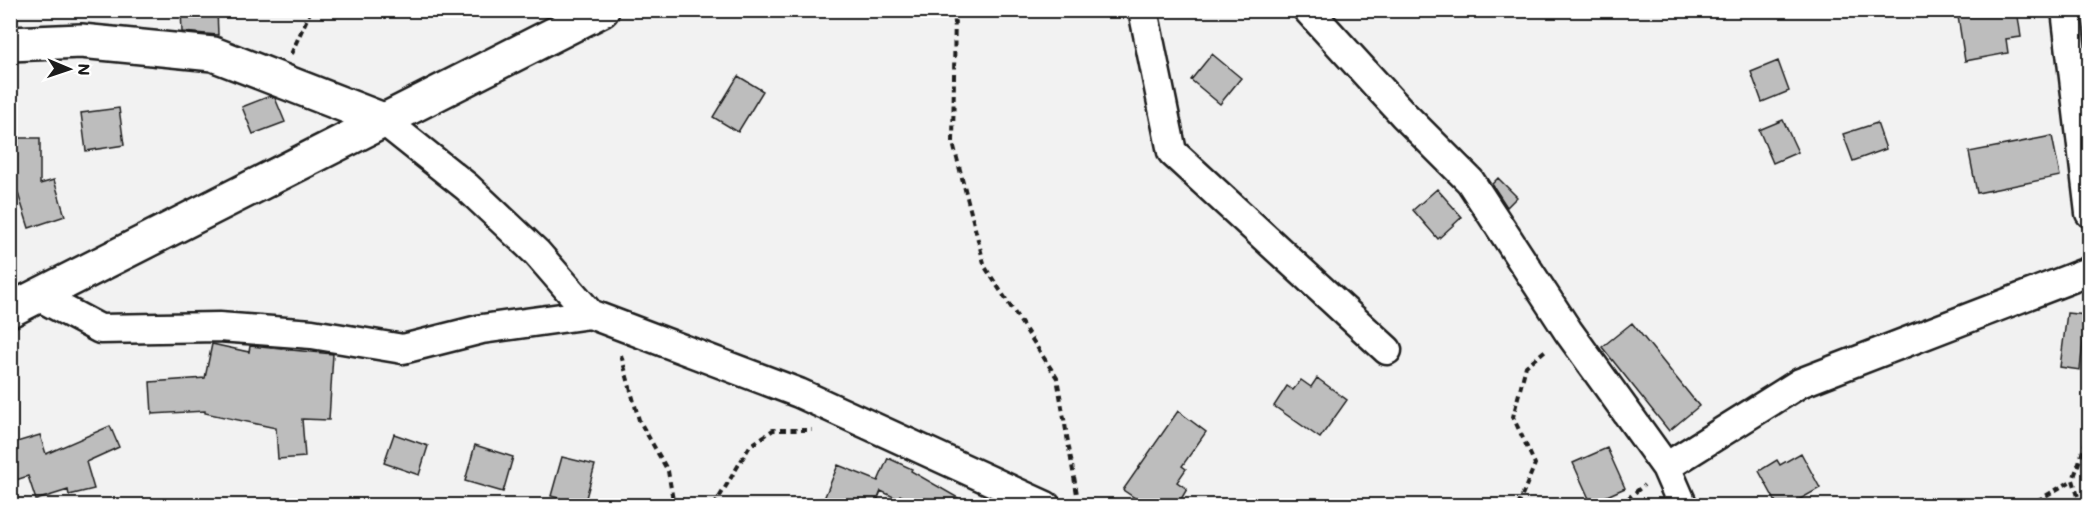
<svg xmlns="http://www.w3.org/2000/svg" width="2100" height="516" viewBox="0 0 2100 516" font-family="Mali,sans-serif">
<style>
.building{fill:#bdbdbd;stroke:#1c1c1c;stroke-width:1.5}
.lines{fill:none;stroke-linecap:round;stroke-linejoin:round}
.minor-casing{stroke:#1c1c1c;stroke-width:33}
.tertiary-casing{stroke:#1c1c1c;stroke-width:38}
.secondary-casing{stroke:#1c1c1c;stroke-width:38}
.path{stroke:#1c1c1c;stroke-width:4;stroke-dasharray:6 4.5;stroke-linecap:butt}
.minor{stroke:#fff;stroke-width:28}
.tertiary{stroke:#fff;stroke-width:33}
.secondary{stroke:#fff;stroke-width:33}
</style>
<rect width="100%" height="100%" fill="#f2f2f2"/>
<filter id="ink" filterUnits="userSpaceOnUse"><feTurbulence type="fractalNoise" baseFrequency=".0167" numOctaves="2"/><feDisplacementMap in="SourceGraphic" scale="12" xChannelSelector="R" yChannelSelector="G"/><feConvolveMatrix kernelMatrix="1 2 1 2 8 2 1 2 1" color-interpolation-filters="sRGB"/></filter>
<g filter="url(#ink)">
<path class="building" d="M 181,10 L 217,10 L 218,35 L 182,32 Z
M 1957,10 L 2017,10 L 2021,37 L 2006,39 L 2008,53 L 1965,61 Z
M 1212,54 L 1241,78 L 1220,104 L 1191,80 Z
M 1778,61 L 1789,91 L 1762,102 L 1751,72 Z
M 738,76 L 763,91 L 738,132 L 713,117 Z
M 270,96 L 275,98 L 285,122 L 253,134 L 242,107 Z
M 119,108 L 124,145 L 86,151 L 81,113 Z
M 1783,120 L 1798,152 L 1773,163 L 1759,130 Z
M 1877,123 L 1886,149 L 1853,161 L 1843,134 Z
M 2052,136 L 2060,176 L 1977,193 L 1969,152 Z
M 10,138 L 40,138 L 40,184 L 54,180 L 65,216 L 29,228 L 10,168 Z
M 1498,178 L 1517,197 L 1507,207 L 1492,184 Z
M 1437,189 L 1462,217 L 1438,239 L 1413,210 Z
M 2067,313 L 2086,315 L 2080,370 L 2060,367 Z
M 1632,323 L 1699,406 L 1669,431 L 1602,347 Z
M 212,344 L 249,352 L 250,346 L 333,354 L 329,420 L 302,419 L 305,457 L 278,459 L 276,428 L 205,413 L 205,411 L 152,414 L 150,382 L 205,378 Z
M 1317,378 L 1347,400 L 1320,438 L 1274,406 L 1287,386 L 1293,390 L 1301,380 L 1311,387 Z
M 1178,411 L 1206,432 L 1182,466 L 1186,469 L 1177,482 L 1187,489 L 1177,506 L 1147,506 L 1123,490 Z
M 110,426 L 119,447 L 86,462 L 94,489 L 69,495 L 68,490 L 36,500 L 28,476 L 10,482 L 10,444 L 40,435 L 46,454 Z
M 394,434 L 428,446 L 419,475 L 384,463 Z
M 475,445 L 513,457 L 503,492 L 465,481 Z
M 1607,448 L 1625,488 L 1591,503 L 1573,463 Z
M 1801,453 L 1820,488 L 1788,506 L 1778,506 L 1759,471 L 1777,460 L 1780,465 Z
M 562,457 L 595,465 L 584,505 L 551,496 Z
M 888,458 L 912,469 L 911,471 L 972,506 L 919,506 L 900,495 L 898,499 L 881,491 L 875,506 L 821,506 L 838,465 L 878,481 Z"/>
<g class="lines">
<g class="minor-casing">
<path id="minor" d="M 1143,10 L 1172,152 L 1387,350
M 1308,10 L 1404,115 L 1470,181 L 1568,331 L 1666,467 L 1683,506
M 2066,10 L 2090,213
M 383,120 L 467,187 L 537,253 L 590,314 L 799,393 L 1046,506
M 38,296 L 100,329 L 219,327 L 312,334 L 403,349 L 482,329 L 590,314
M 1666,467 L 1800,383 L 2090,271"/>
</g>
<g class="tertiary-casing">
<path id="tertiary" d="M 10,44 L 81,41 L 213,54 L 383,120"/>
</g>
<g class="secondary-casing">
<path id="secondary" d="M 10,310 L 602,10"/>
</g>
<path class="path" d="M 955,10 L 953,143 L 985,267 L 1057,378 L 1079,506
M 291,54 L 311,10
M 621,355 L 639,420 L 668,471 L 674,506
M 714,506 L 750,446 L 773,430 L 812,430
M 1518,506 L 1535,464 L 1513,417 L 1526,366 L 1547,349
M 1619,506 L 1644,485
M 2028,506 L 2073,480
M 2081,506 L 2073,480 L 2090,430"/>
<use href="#minor" class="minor"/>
<use href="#tertiary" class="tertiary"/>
<use href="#secondary" class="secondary"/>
</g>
</g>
<rect width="2100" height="516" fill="none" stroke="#fff" stroke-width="36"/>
<rect x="18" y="18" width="2064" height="480" fill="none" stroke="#1c1c1c" stroke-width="2" filter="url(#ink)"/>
<g transform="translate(69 69) rotate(92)" stroke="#ffffff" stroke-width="4.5" paint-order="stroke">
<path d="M0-4.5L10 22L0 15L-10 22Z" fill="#1c1c1c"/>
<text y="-9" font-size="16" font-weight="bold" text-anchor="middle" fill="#1c1c1c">N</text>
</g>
</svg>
